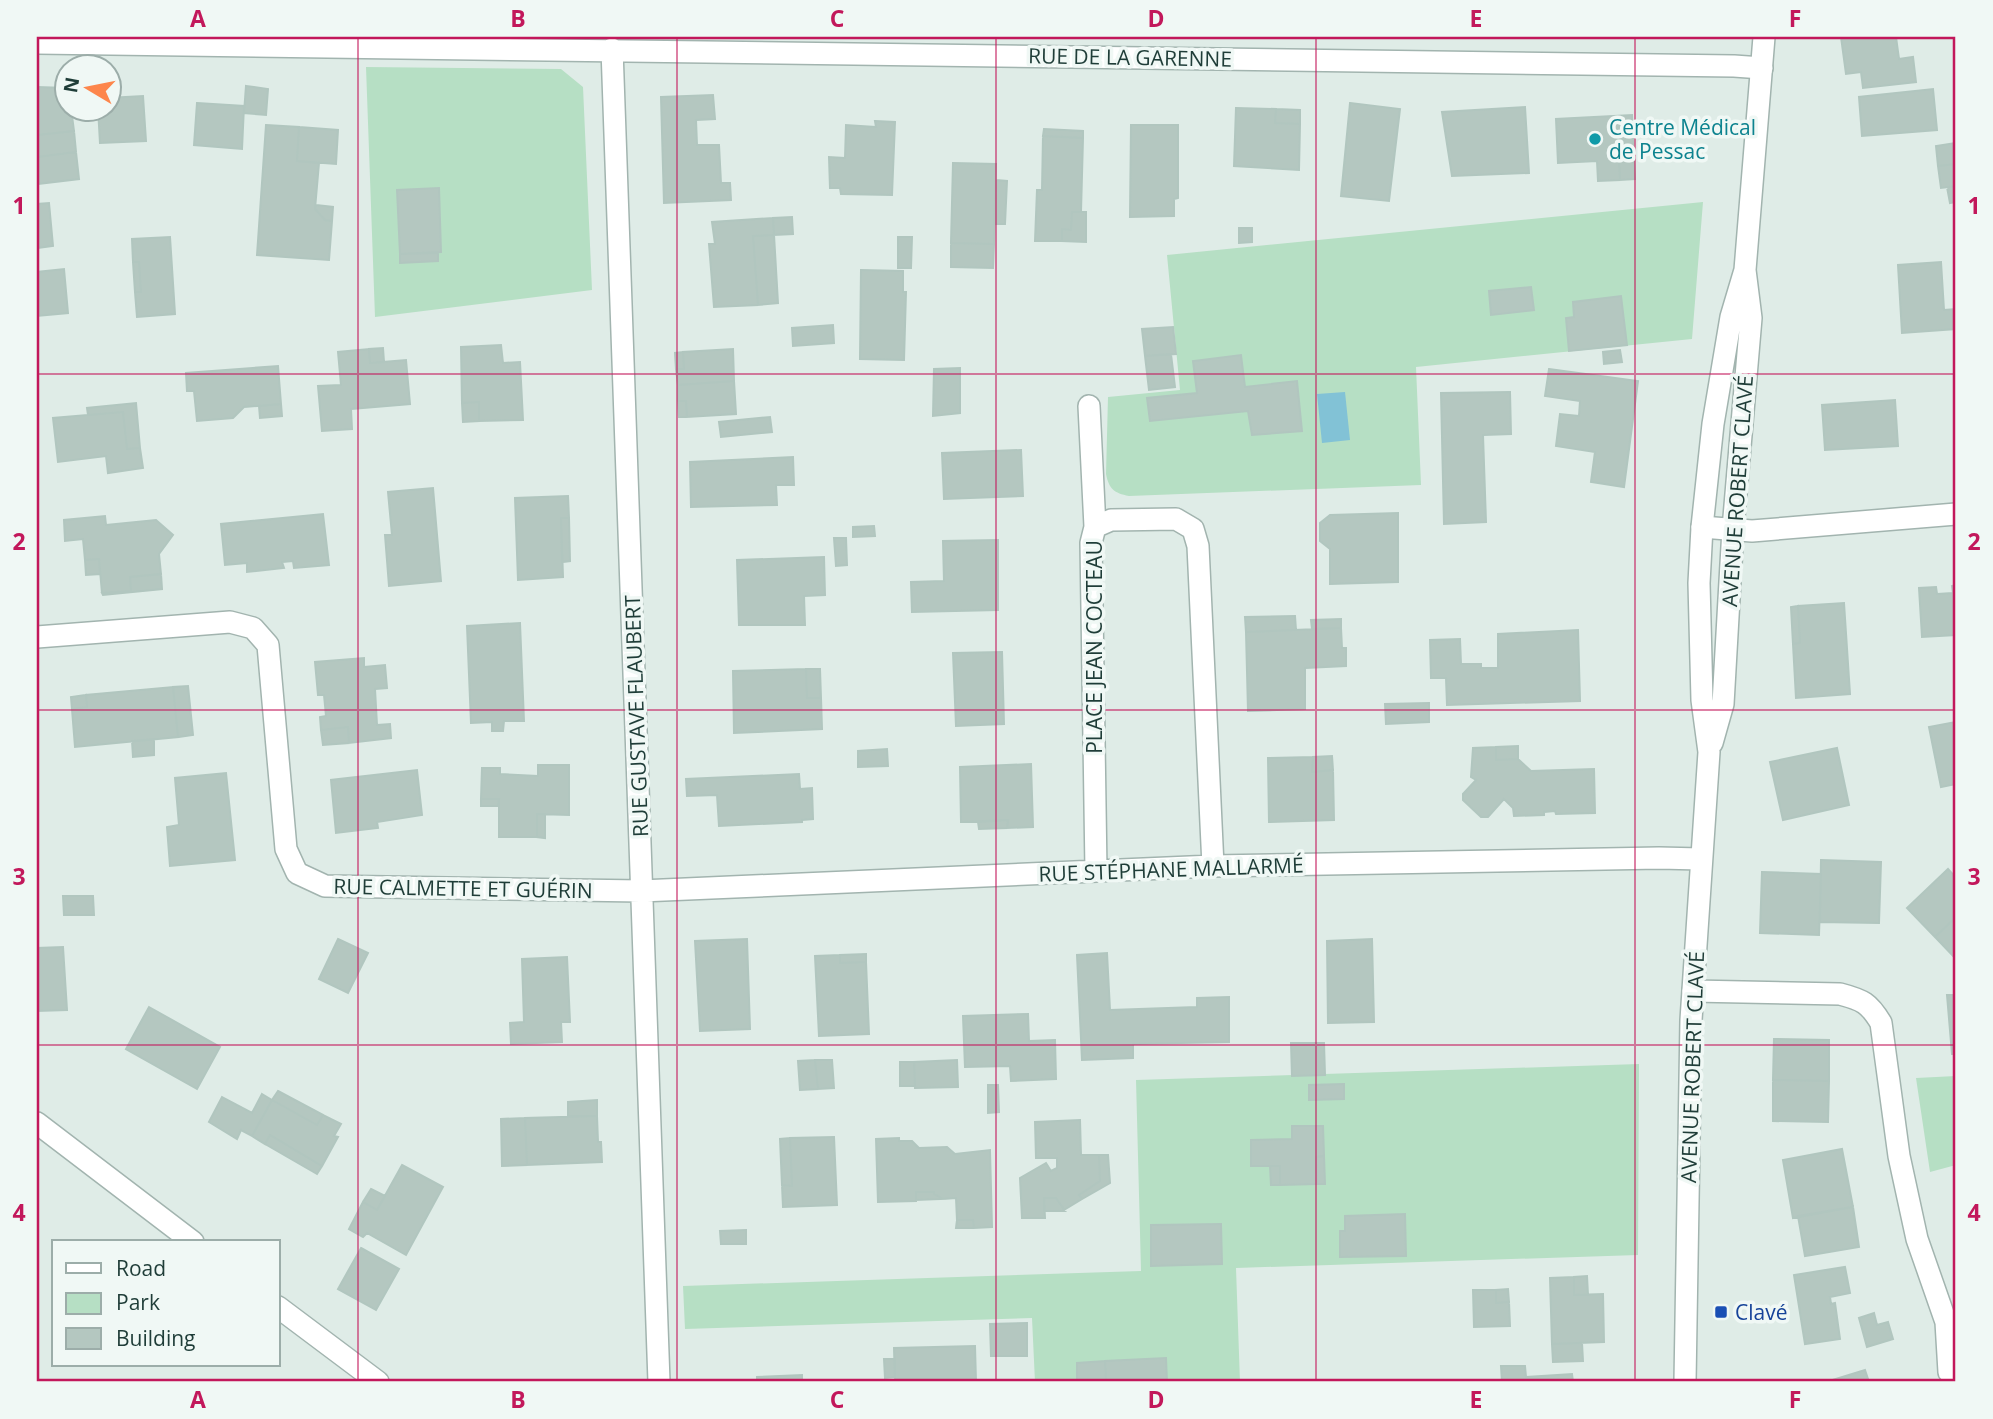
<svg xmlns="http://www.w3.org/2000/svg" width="1993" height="1419" viewBox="0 0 1993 1419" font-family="'Open Sans',sans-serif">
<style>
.green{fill:#b6dfc4}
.water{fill:#82c2d6}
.building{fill:#b4c7c0;stroke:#b1c6bf;stroke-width:2}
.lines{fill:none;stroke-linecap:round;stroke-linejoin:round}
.minor-casing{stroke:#a2b4af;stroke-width:24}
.tertiary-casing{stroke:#a2b4af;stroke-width:24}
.minor{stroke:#fff;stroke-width:21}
.tertiary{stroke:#fff;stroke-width:21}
.grid{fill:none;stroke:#c2185b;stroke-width:2;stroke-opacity:0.55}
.culture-dot{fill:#0f9aa8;stroke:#f0f8f5;stroke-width:2.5}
.transit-dot{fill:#1a4fb4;stroke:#f0f8f5;stroke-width:2.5}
.labels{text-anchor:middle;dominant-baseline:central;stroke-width:7;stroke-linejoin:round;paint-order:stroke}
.street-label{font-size:21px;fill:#1f3d38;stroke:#f0f8f5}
.culture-label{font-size:21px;fill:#0d838f;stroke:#f0f8f5;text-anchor:start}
.transit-label{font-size:21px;fill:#164399;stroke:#f0f8f5;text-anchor:start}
.neatline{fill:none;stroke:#c2185b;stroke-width:2.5}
.grid-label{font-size:23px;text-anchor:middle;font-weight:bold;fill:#c2185b}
</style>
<rect width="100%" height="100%" fill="#dfece7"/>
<path class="green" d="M 366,67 L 561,69 L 583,87 L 592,290 L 375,317 Z
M 1703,202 L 1692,339 L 1416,367 L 1421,485 L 1129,496 C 1114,493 1109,489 1106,474 L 1108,397 L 1180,390 L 1167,255 Z
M 1639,1064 L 1638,1255 L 1236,1268 L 1240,1382 L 1035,1382 L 1032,1318 L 685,1329 L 683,1286 L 1141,1271 L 1136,1080 Z
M 1956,1076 L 1956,1165 L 1930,1172 L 1916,1078 Z"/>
<path class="water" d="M 1345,392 L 1350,440 L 1322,443 L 1317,394 Z"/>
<path class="building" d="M 1841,37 L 1896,37 L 1899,59 L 1913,57 L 1916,82 L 1863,88 L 1861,72 L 1846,74 Z
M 246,86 L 268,89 L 266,115 L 244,113 Z
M 37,87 L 66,88 L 66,108 L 71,108 L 74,131 L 37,135 Z
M 1933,89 L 1937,130 L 1862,136 L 1859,97 Z
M 713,95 L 715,119 L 696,120 L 697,145 L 719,145 L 721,183 L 730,183 L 731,200 L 664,203 L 661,97 Z
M 143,96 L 146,141 L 100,143 L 98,108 L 108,108 L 108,98 Z
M 197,103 L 244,106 L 242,149 L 194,145 Z
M 1350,103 L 1400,109 L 1389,201 L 1341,196 Z
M 1525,107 L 1529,173 L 1452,176 L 1442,112 Z
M 1236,108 L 1276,109 L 1275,123 L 1300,124 L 1299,170 L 1234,166 Z
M 1276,109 L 1300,110 L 1300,124 L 1275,123 Z
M 1632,115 L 1634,160 L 1619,160 L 1620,180 L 1598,181 L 1597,161 L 1558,163 L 1556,119 Z
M 875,121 L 895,122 L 892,195 L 841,194 L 840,188 L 830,188 L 829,157 L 845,158 L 846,125 L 876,127 Z
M 266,125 L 299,127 L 297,161 L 319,163 L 315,209 L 325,220 L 332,221 L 329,260 L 257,255 Z
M 1131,125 L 1178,125 L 1178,198 L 1174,199 L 1174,216 L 1130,217 Z
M 299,127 L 338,130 L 336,164 L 297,161 Z
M 1044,129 L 1083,131 L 1083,138 L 1043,136 Z
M 74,131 L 76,152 L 37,157 L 37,135 Z
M 1043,136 L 1083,138 L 1081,212 L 1072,212 L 1071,230 L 1062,229 L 1062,241 L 1035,241 L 1037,190 L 1042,190 Z
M 1956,143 L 1956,164 L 1938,166 L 1936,146 Z
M 76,152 L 79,179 L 37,184 L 37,157 Z
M 1619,160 L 1634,160 L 1635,179 L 1620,180 Z
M 953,163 L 996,164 L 994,244 L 951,243 Z
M 1956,164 L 1956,186 L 1941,188 L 1938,166 Z
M 996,180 L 1007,181 L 1005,224 L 994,224 Z
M 1956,186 L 1956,202 L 1950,203 L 1947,187 Z
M 439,188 L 441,252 L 400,254 L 397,190 Z
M 49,203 L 53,246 L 37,248 L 37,204 Z
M 316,205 L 333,207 L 332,221 L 325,220 L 315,209 Z
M 1072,212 L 1086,212 L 1086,242 L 1062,241 L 1062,229 L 1071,230 Z
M 792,217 L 793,234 L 774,235 L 773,218 Z
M 773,218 L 774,235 L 753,236 L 758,305 L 714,307 L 709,244 L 715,244 L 712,222 Z
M 1239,228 L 1252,228 L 1252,242 L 1239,243 Z
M 774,235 L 778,303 L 758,305 L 753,236 Z
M 170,237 L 175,314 L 137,317 L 135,292 L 141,292 L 139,262 L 133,262 L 132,239 Z
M 898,237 L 912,237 L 911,268 L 898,268 Z
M 951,243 L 994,244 L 993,268 L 951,267 Z
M 438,253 L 438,261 L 400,263 L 400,254 Z
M 133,262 L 139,262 L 141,292 L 135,292 Z
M 1941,262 L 1944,310 L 1956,309 L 1956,329 L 1902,333 L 1898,265 Z
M 64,269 L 68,313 L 37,316 L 37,272 Z
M 861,270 L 903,271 L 903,292 L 906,292 L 904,360 L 860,359 Z
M 1531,287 L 1534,310 L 1491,315 L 1489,291 Z
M 1621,296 L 1627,345 L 1569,351 L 1566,318 L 1574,317 L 1573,302 Z
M 833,325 L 834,343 L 793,346 L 792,328 Z
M 1173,327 L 1176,354 L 1145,356 L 1142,329 Z
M 501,345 L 503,363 L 520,362 L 523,420 L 479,421 L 479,402 L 462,403 L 461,347 Z
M 383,348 L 384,362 L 370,363 L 369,349 Z
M 369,349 L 370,363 L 406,360 L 410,404 L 351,409 L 352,429 L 322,431 L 318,386 L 341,385 L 338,352 Z
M 733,349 L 734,381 L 678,385 L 676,369 L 684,369 L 683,352 Z
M 1620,350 L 1622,362 L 1604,364 L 1603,352 Z
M 683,352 L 684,369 L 676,369 L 675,353 Z
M 1171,354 L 1175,387 L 1149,390 L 1145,356 Z
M 1241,355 L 1245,387 L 1297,381 L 1302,431 L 1252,435 L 1248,411 L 1150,421 L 1147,398 L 1197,393 L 1193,361 Z
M 278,366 L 281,404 L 244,407 L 233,418 L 197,421 L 194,391 L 187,391 L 186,373 Z
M 960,368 L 960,413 L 933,416 L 934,369 Z
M 1549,369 L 1638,381 L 1624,487 L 1591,482 L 1595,452 L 1556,446 L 1560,414 L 1579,416 L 1580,401 L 1545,396 Z
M 734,381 L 736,414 L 687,417 L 686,401 L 678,401 L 678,385 Z
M 1510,392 L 1511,434 L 1483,435 L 1486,522 L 1444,524 L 1441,393 Z
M 1895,400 L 1898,446 L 1825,450 L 1822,405 Z
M 678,401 L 686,401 L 687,417 L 679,417 Z
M 479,402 L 479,421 L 463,422 L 462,403 Z
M 136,403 L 140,448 L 127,449 L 123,412 L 88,415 L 87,408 Z
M 281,404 L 282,416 L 260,418 L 259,406 Z
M 123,412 L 127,449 L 140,448 L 143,468 L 108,473 L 106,456 L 58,462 L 53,418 Z
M 770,417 L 772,432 L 721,437 L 719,422 Z
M 1021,450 L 1023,496 L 944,499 L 942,453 Z
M 793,457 L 794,485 L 776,485 L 777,505 L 691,507 L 690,462 Z
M 433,488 L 441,581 L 389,586 L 385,535 L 392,535 L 388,492 Z
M 568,496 L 569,518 L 561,518 L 563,577 L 518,580 L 515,498 Z
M 1398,513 L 1398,582 L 1330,584 L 1330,549 L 1320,541 L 1320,523 L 1330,515 Z
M 323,514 L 329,565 L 294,568 L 293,561 L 282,562 L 284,568 L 247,572 L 247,563 L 225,565 L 221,524 Z
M 105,516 L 106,525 L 156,520 L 173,535 L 159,554 L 161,574 L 130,577 L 131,591 L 102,593 L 99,559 L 85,560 L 83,539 L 65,541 L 64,520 Z
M 561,518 L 569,518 L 570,561 L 562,562 Z
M 874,526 L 875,536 L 853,537 L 853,527 Z
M 834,538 L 846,538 L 847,565 L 836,566 Z
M 998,540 L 998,610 L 912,612 L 911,582 L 944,581 L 943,541 Z
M 824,557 L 825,595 L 804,596 L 805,625 L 739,625 L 737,560 Z
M 99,559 L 100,574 L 86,575 L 85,560 Z
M 161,574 L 162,589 L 103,595 L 102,593 L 131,591 L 130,577 Z
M 1956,585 L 1956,635 L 1922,637 L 1919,588 L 1936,587 L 1937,594 L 1953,593 L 1952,586 Z
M 1844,603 L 1850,694 L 1796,698 L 1793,644 L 1800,643 L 1798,606 Z
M 1798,606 L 1800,643 L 1793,644 L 1791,607 Z
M 1295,616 L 1296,630 L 1246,632 L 1245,617 Z
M 1341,619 L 1341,628 L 1312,629 L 1311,620 Z
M 520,623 L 524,721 L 504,721 L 503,731 L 492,731 L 492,722 L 471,723 L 467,626 Z
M 1341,628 L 1342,648 L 1346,648 L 1346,666 L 1305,668 L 1305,709 L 1248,711 L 1246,632 Z
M 1578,630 L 1580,701 L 1447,705 L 1446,678 L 1431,678 L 1430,640 L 1460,639 L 1461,664 L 1481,664 L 1481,668 L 1498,668 L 1498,634 Z
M 1002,652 L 1004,724 L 956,726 L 953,653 Z
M 364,658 L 364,667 L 385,665 L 387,688 L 375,689 L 377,725 L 390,724 L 391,738 L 349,743 L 348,727 L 321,730 L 320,717 L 326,716 L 324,695 L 318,695 L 315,662 Z
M 806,669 L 820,669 L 821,698 L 807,698 Z
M 806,669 L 807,698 L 821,698 L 822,729 L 734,733 L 733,671 Z
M 188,686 L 193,735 L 178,737 L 173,687 Z
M 173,687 L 178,737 L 75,747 L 72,709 L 87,707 L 86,695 Z
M 86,695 L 87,707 L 72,709 L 71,697 Z
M 1429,703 L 1429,722 L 1386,724 L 1385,704 Z
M 1956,722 L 1956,784 L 1941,787 L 1929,727 Z
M 348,727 L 349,743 L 323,745 L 321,730 Z
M 154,739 L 154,755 L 133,757 L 132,741 Z
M 1518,746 L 1518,759 L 1496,760 L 1496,747 Z
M 1496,747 L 1496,760 L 1518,759 L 1531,771 L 1594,769 L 1595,813 L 1556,814 L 1555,811 L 1544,812 L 1544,815 L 1514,816 L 1513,808 L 1504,799 L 1488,817 L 1481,817 L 1463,800 L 1463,794 L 1476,780 L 1471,777 L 1473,748 Z
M 1837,748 L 1849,805 L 1783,820 L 1770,762 Z
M 887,749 L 888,766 L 858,767 L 858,751 Z
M 1332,756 L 1333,770 L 1312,772 L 1313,757 Z
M 1313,757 L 1312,772 L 1333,770 L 1334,820 L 1269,822 L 1268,758 Z
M 1031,764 L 1033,827 L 1007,828 L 1008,820 L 961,822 L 960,767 Z
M 538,765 L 569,765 L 569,815 L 537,814 L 537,837 L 499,837 L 499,799 L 481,799 L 482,768 L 500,768 L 500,774 L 538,776 Z
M 417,770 L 422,815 L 377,822 L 378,828 L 336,833 L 331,780 Z
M 226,773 L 235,860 L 170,866 L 167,827 L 179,825 L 175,778 Z
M 799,774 L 800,789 L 812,788 L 813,819 L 802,820 L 802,822 L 719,826 L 717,795 L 687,796 L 686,779 Z
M 481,799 L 499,799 L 498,806 L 481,806 Z
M 537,814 L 545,814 L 545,838 L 537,837 Z
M 1008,820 L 1007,828 L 979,829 L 978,822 Z
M 1821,860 L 1881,862 L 1879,923 L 1820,922 Z
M 1948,869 L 1956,878 L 1956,917 L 1935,937 L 1907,908 Z
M 1762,872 L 1821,874 L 1819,935 L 1760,933 Z
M 63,896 L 93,896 L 94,915 L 64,915 Z
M 1956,917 L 1956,959 L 1935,937 Z
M 338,939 L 368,953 L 348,993 L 319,979 Z
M 747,939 L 750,1029 L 700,1031 L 695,941 Z
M 1372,939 L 1374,1022 L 1328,1023 L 1327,941 Z
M 63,947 L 67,1010 L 37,1011 L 37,948 Z
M 1107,953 L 1110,1010 L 1197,1007 L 1197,998 L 1229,997 L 1229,1042 L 1133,1044 L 1133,1058 L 1082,1060 L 1077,955 Z
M 866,954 L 866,962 L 840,963 L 840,955 Z
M 840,955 L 840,963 L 866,962 L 869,1034 L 819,1036 L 815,956 Z
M 567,957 L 570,1022 L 561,1022 L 562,1042 L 511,1044 L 510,1023 L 524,1022 L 522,959 Z
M 1947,995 L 1956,995 L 1956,1054 L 1952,1054 Z
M 149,1007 L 220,1047 L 197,1089 L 126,1049 Z
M 1028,1014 L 1029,1041 L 1055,1040 L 1056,1079 L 1011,1081 L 1010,1066 L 965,1067 L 963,1016 Z
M 1774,1039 L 1829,1040 L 1829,1081 L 1773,1080 Z
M 1291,1043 L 1324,1043 L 1325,1075 L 1292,1076 Z
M 815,1060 L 818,1089 L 800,1090 L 798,1061 Z
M 815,1060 L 832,1060 L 834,1088 L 818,1089 Z
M 957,1060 L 958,1087 L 915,1088 L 914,1062 Z
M 900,1062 L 914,1062 L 915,1086 L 900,1086 Z
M 1773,1080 L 1829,1081 L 1828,1122 L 1773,1121 Z
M 1344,1084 L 1344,1099 L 1309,1100 L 1309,1085 Z
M 988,1085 L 998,1085 L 999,1112 L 988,1113 Z
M 278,1091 L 323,1115 L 317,1125 L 272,1100 Z
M 262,1094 L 272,1100 L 252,1136 L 241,1130 L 237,1139 L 209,1122 L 222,1097 L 252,1113 Z
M 272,1100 L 317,1125 L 323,1115 L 341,1124 L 334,1136 L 338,1137 L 322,1166 L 270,1135 L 265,1144 L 252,1136 Z
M 597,1100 L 597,1116 L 568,1116 L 568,1102 Z
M 597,1116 L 598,1142 L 601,1142 L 602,1162 L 527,1165 L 525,1118 Z
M 525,1118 L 527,1165 L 502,1166 L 501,1119 Z
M 1080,1120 L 1081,1155 L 1099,1155 L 1100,1181 L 1079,1195 L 1082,1199 L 1064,1210 L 1056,1198 L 1044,1198 L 1045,1218 L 1022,1218 L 1020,1178 L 1046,1163 L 1051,1171 L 1057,1168 L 1057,1158 L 1036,1158 L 1035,1122 Z
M 1292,1126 L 1323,1126 L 1324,1156 L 1316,1157 L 1317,1184 L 1280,1185 L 1280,1166 L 1251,1166 L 1251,1140 L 1292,1139 Z
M 270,1135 L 322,1166 L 317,1174 L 265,1144 Z
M 834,1137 L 837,1205 L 783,1207 L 782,1185 L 792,1186 L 790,1138 Z
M 790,1138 L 792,1186 L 782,1185 L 780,1139 Z
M 899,1138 L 899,1141 L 912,1141 L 919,1148 L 947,1147 L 955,1154 L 990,1150 L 992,1227 L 974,1228 L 973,1220 L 957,1220 L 956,1198 L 943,1199 L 934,1194 L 934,1192 L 916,1192 L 916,1201 L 878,1202 L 876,1139 Z
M 1842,1149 L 1853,1207 L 1793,1218 L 1783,1160 Z
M 1099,1155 L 1108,1155 L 1110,1183 L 1082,1199 L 1079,1195 L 1100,1181 Z
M 1324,1156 L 1325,1184 L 1317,1184 L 1316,1157 Z
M 402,1165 L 443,1187 L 406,1255 L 367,1233 L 363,1237 L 349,1229 L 363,1202 L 377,1210 Z
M 1270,1166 L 1280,1166 L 1280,1185 L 1271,1185 Z
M 371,1189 L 385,1196 L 377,1210 L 363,1202 Z
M 916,1192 L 934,1192 L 934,1194 L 943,1199 L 916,1200 Z
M 1044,1198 L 1056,1198 L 1065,1211 L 1044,1211 Z
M 1853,1207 L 1859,1247 L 1805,1256 L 1798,1216 Z
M 1405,1214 L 1406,1256 L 1340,1257 L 1340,1231 L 1345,1231 L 1345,1216 Z
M 957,1220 L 973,1220 L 974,1228 L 956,1228 Z
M 1221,1224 L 1222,1264 L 1151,1266 L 1151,1225 Z
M 746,1230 L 746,1244 L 721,1244 L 720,1231 Z
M 361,1248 L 399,1269 L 376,1310 L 338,1289 Z
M 1845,1267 L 1850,1293 L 1830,1297 L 1831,1304 L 1835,1303 L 1840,1339 L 1805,1344 L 1794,1275 Z
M 1587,1276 L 1588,1295 L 1574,1295 L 1574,1277 Z
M 1574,1277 L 1574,1295 L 1603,1294 L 1604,1342 L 1552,1344 L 1550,1278 Z
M 1508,1289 L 1509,1302 L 1496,1303 L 1496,1290 Z
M 1473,1290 L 1496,1290 L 1496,1303 L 1509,1302 L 1510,1326 L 1474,1327 Z
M 1874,1313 L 1877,1325 L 1888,1322 L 1893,1339 L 1867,1347 L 1859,1318 Z
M 1027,1323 L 1027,1356 L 991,1356 L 990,1324 Z
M 1582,1343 L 1583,1361 L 1553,1362 L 1552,1344 Z
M 975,1346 L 976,1382 L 895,1382 L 894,1348 Z
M 1166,1358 L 1167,1382 L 1095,1382 L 1106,1381 L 1105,1361 Z
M 884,1359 L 895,1359 L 895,1377 L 885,1378 Z
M 1105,1361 L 1106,1381 L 1077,1382 L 1077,1363 Z
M 1501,1366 L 1525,1366 L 1526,1377 L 1572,1374 L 1573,1382 L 1502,1382 Z
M 1865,1370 L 1869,1382 L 1826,1382 Z
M 802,1375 L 802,1382 L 757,1382 L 757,1377 Z"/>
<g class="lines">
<g class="minor-casing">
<path id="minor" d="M 37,43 L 1734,66 L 1762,68
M 612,49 L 659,1382
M 1089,406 L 1095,527
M 1702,527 L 1752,531 L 1956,514
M 37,637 L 230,622 L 253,628 L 268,645 L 286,849 L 297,873 L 325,886 L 641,891 L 1213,866 L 1659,858 L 1701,859
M 1096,871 L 1091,543 L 1095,527 L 1111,520 L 1176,519 L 1193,529 L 1198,546 L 1213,866
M 1693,991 L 1840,994 C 1863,1000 1869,1003 1881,1023 L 1899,1156 L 1917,1239 L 1946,1322 L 1949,1372
M 37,1123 L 193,1242
M 278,1307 L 378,1382"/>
</g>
<g class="tertiary-casing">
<path id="tertiary" d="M 1712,743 L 1723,704 L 1733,529 L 1751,318 L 1745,270 L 1764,37
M 1685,1382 L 1691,1020 L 1709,752 L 1702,700 L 1699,583 L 1702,527 L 1713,424 L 1731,317 L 1745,270"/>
</g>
<use href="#minor" class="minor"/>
<use href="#tertiary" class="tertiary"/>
</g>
<path class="grid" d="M 358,37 L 358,1382M 677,37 L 677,1382M 996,37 L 996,1382M 1316,37 L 1316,1382M 1635,37 L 1635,1382M 37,374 L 1956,374M 37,710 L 1956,710M 37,1045 L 1956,1045"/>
<circle class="culture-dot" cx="1595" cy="139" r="7"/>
<rect class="transit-dot" x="1714" y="1305" width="14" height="14" rx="3.5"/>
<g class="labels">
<g class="street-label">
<text transform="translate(1130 57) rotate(1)">RUE DE LA GARENNE</text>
<text transform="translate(1737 491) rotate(-86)">AVENUE ROBERT CLAVÉ</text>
<text transform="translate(1094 647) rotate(-90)">PLACE JEAN COCTEAU</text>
<text transform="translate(636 716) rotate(-92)">RUE GUSTAVE FLAUBERT</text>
<text transform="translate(1171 869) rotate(-2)">RUE STÉPHANE MALLARMÉ</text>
<text transform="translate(463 888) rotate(1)">RUE CALMETTE ET GUÉRIN</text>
<text transform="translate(1692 1067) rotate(-88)">AVENUE ROBERT CLAVÉ</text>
</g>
<g class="culture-label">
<text x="1609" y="127">Centre Médical<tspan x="1609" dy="24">de Pessac</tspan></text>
</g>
<g class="transit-label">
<text x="1735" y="1312">Clavé</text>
</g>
</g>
<rect width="1993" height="1419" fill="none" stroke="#f0f8f5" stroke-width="77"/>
<rect x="52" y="1240" width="228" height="126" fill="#f0f8f5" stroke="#9cada9" stroke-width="2"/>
<rect x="66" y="1263" width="35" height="10" fill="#ffffff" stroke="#9cada9" stroke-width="2"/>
<text x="116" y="1276" font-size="21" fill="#1f3d38">Road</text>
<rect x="66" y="1293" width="35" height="21" fill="#b6dfc4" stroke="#9cada9" stroke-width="2"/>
<text x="116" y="1310" font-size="21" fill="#1f3d38">Park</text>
<rect x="66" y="1328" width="35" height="21" fill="#b4c7c0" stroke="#9cada9" stroke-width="2"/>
<text x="116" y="1346" font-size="21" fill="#1f3d38">Building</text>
<g transform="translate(88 88) rotate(280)"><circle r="33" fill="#f0f8f5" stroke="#9cada9" stroke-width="2"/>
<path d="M0-5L12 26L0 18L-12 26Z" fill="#fd864c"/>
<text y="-10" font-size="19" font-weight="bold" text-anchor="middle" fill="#1f3d38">N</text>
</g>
<rect x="38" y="38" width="1916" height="1342" class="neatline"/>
<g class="grid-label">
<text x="198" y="27">A</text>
<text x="518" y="27">B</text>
<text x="837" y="27">C</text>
<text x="1156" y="27">D</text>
<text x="1476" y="27">E</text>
<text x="1795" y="27">F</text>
<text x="19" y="214">1</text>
<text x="1974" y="214">1</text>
<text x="19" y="550">2</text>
<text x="1974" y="550">2</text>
<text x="19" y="885">3</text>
<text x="1974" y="885">3</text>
<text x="19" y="1221">4</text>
<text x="1974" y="1221">4</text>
<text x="198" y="1408">A</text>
<text x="518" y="1408">B</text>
<text x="837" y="1408">C</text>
<text x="1156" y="1408">D</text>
<text x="1476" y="1408">E</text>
<text x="1795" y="1408">F</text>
</g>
</svg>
